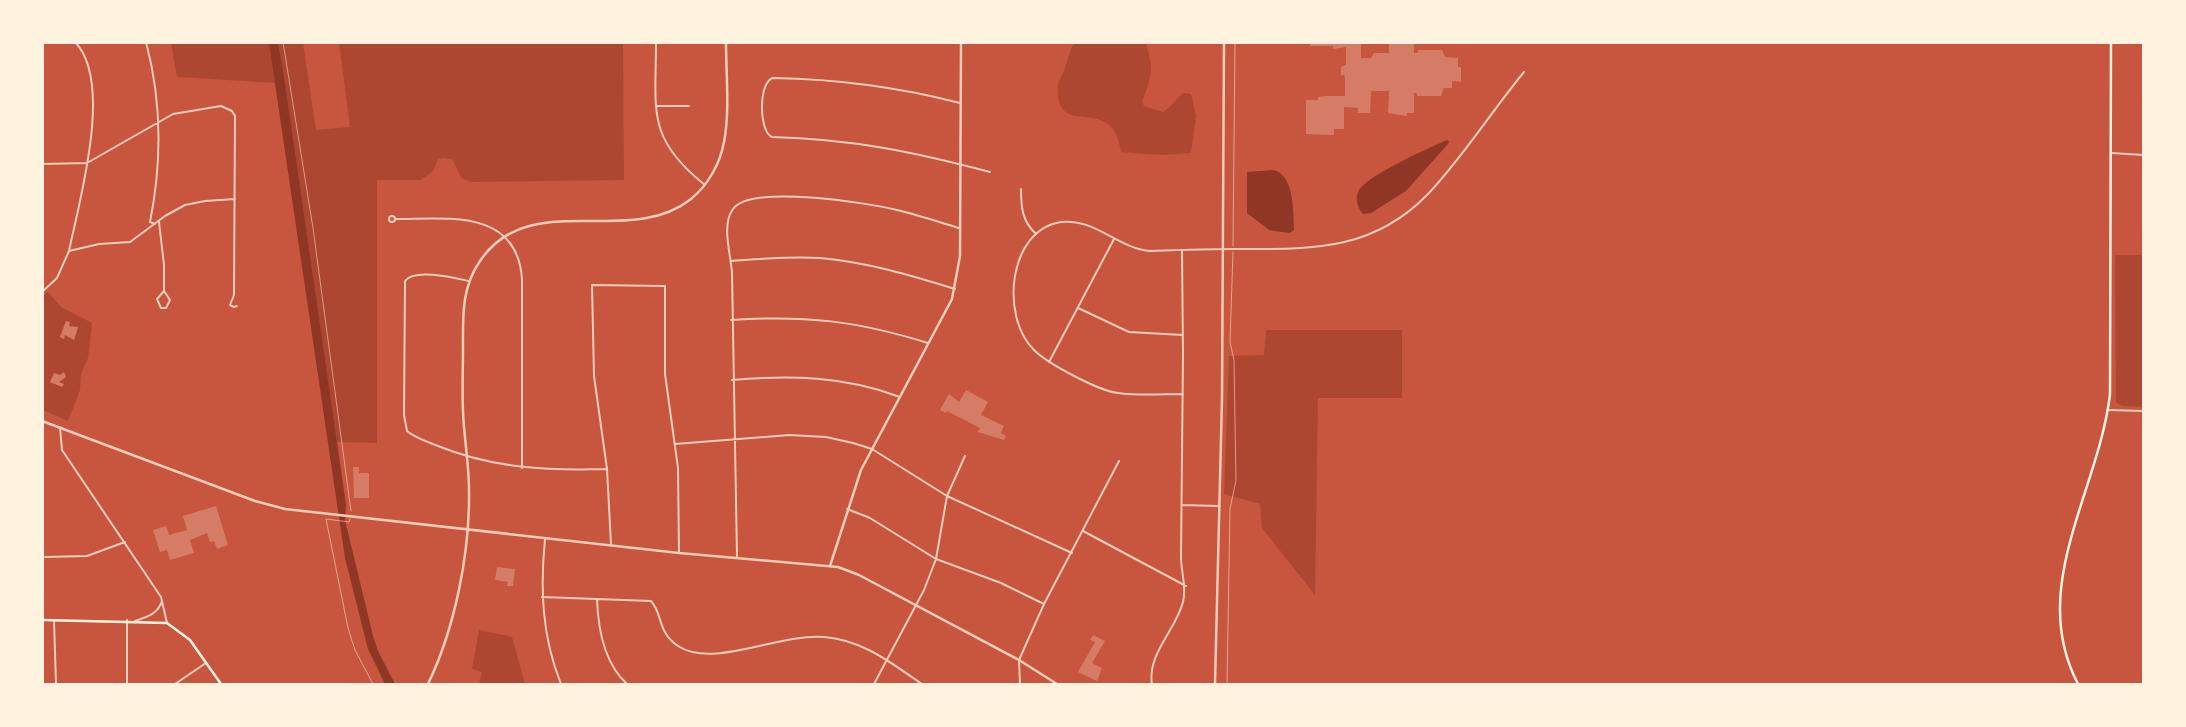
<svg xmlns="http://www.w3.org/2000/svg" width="2186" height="727" viewBox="0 0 2186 727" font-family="Arial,sans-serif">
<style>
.green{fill:#ae4732}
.water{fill:#8f3625}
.building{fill:#d67c66}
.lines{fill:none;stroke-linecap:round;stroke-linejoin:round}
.path{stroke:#fff3e0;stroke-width:0.5}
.minor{stroke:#f1ccb7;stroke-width:2}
.tertiary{stroke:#f1ccb7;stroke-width:2.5}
.secondary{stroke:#fff3e0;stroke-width:2.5}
.primary{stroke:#fff3e0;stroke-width:2.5}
</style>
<rect width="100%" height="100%" fill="#c8553d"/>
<path class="green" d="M 171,43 L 269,43 L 275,83 L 177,77 Z
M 278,43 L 303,43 L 316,130 L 350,127 L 339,43 L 623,43 L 624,180 L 471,182 L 461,178 L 453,160 L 445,158 L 438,159 L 433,171 L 421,180 L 377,180 L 377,443 L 337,442 Z
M 1074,43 L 1146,43 C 1154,72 1152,74 1142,102 L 1144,106 L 1163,112 C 1171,107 1176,99 1183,93 L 1191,94 L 1196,116 L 1191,153 L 1161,155 L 1121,152 C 1115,102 1074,127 1062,108 C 1057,101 1058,90 1058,82 C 1066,73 1067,55 1074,43 Z
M 2115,255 L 2143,255 L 2143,407 L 2122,406 L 2116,402 Z
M 48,292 L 61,307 L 92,323 L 88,358 L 81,374 L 80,390 L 68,421 L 43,410 L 42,297 Z
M 1266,330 L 1402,330 L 1402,398 L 1318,398 L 1315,595 L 1262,528 L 1260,504 L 1224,494 L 1229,356 L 1264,355 Z
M 479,630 L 512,637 L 525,684 L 479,684 L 482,672 L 472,669 Z"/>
<path class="water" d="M 269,43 L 278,43 L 284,77 L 337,442 L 346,505 L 345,520 L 373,636 L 378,651 L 395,684 L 385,684 L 368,649 L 345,558 Z
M 1447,140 L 1449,142 L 1447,145 L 1406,191 L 1371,213 L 1363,214 C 1358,208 1355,199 1358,192 C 1365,176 1429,148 1447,140 Z
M 1274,170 C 1295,176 1293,213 1294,230 L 1289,233 L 1269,230 L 1247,213 L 1247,172 Z"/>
<path class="building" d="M 1310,42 L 1361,42 L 1361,58 L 1371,58 L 1374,53 L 1389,53 L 1389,42 L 1414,42 L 1414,53 L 1418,53 L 1418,50 L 1442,50 L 1445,57 L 1458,58 L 1458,67 L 1461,67 L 1461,82 L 1452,81 L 1452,88 L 1444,88 L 1441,96 L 1417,96 L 1417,93 L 1414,93 L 1414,113 L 1407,113 L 1407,116 L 1388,113 L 1389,91 L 1371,91 L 1370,113 L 1358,113 L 1358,108 L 1344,107 L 1344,129 L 1334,129 L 1334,135 L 1306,134 L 1306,100 L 1318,100 L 1318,97 L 1325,96 L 1345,96 L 1345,78 L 1344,75 L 1341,75 L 1341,67 L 1346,65 L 1346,47 L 1333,49 L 1333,46 L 1310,46 Z
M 66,321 L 70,322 L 69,326 L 78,327 L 74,340 L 65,335 L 64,339 L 60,337 Z
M 64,372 L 66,377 L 59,382 L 64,384 L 62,387 L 50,382 L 54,373 L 60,375 Z
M 966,390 L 988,402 L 981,415 L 1004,426 L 1001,433 L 1006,436 L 1004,440 L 981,433 L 977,432 L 980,428 L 947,411 L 946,413 L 940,410 L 949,394 L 959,402 Z
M 353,467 L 359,467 L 359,473 L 369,473 L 369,498 L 354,498 Z
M 216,506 L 228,545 L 217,549 L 214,541 L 210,542 L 207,533 L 190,540 L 194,553 L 170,560 L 167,550 L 160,552 L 153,530 L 166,526 L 169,535 L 187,530 L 183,516 Z
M 497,567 L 515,569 L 513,586 L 507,586 L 508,582 L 495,580 Z
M 1093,635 L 1105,641 L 1092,663 L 1102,668 L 1097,681 L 1078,672 L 1095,642 L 1090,640 Z"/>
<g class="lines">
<path class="path" d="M 283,42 L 313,228 L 351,511
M 1233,246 L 1235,42
M 350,519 L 349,522 L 326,519 L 348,628 L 355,650 L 373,684
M 1227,684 L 1230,509 L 1236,480 L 1234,360 L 1230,342 L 1233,252"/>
<path class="minor" d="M 146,42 C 162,102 162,162 150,222 L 155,224
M 656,42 C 656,111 646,138 705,185
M 960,103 C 898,87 837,79 773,78 C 758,82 759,132 772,137 C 852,139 914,152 990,172
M 656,106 L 689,106
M 2111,153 L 2144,155
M 2144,156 L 2144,162
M 42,164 L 87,163 L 173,114 L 221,106 L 232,111 L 235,116 L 234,295 L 230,305 L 234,307 L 237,306
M 1021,189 C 1021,207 1022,221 1036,234
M389 219a3 3 0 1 1 6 0a3 3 0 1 1-6 0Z
M 395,219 C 447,219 517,208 522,279 L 522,468
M 159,222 L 164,265 L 164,291 L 170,300 L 166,308 L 161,308 L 157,299 L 164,291
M 69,251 C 79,202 114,82 75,42
M 731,261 C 760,259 790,256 820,258 C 866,262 910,275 955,289
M 469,281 C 455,278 414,268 405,281 L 404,415 L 407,431 C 415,438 428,442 438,446 C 492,468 548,471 607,469
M 42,292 L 57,278 L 69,251 L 99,244 L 130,242 L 165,216 L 185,205 L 205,201 L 235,199
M 1078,308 L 1129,332 L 1183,335
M 731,320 C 806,315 857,321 928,343
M 1049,362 L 1114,239
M 732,380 C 790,375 845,376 900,397
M 1183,394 C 1162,394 1139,396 1118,393 C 1099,391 1048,364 1034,350 C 1000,317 1008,230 1061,222 C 1095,218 1117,248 1150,251 C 1179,250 1208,249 1237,249 C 1310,249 1372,252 1428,194 C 1463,157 1491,112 1524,72
M 2108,410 L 2144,411
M 60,427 L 62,450 L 161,597 L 167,623
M 675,444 L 789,435 L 826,437 L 853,443 L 872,449 L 947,496 L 1072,553
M 1182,505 L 1219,506
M 847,509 L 870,518 L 936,559 L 1001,583 L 1044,604
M 1083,531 L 1186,586
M 545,539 C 540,589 542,637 561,684
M 611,544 L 607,469 L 594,376 L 592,285 L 665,286 L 665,374 L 678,468 L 679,552
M 45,557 L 87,556 L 125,542
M 737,557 L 732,273 C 731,255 721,225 733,209 C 751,184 868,203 897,210 C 918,215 939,222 959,228
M 542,597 L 651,601 C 663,614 657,632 678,646 C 713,669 779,633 824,637 C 863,640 891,663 922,684
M 597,599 C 598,629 604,663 627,684
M 54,620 L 56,684
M 127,620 L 127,684
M 135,621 C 147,617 158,614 162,601
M 175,684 L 206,663
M 874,684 L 924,590 L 936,559 L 947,496 L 965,456
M 1020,684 L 1019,660 L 1044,604 L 1119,461
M 1152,684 C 1147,654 1176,630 1183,602 C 1187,586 1181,573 1181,557 L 1183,354 L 1182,250"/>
<path class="tertiary" d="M 42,421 L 255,501 L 285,509 L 679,553 L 838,567 L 859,575 L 1019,660 L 1057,684
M 830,566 L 861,470 L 952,299 L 960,256 L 961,42
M 428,684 C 455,628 470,553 469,490 C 469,464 464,438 463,411 C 462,391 463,370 463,349 C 463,318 461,288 480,261 C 530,187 628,249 691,199 C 708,185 720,164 724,142 C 730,111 726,75 726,42
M 1215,684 L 1222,398 L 1224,42"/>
<path class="secondary" d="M 2078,684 C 2027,587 2099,491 2110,394 L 2111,42"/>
<path class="primary" d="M 42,620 L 167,623 L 190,640 L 221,684"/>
</g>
<rect width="2186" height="727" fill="none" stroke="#fff3e0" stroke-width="88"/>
</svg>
